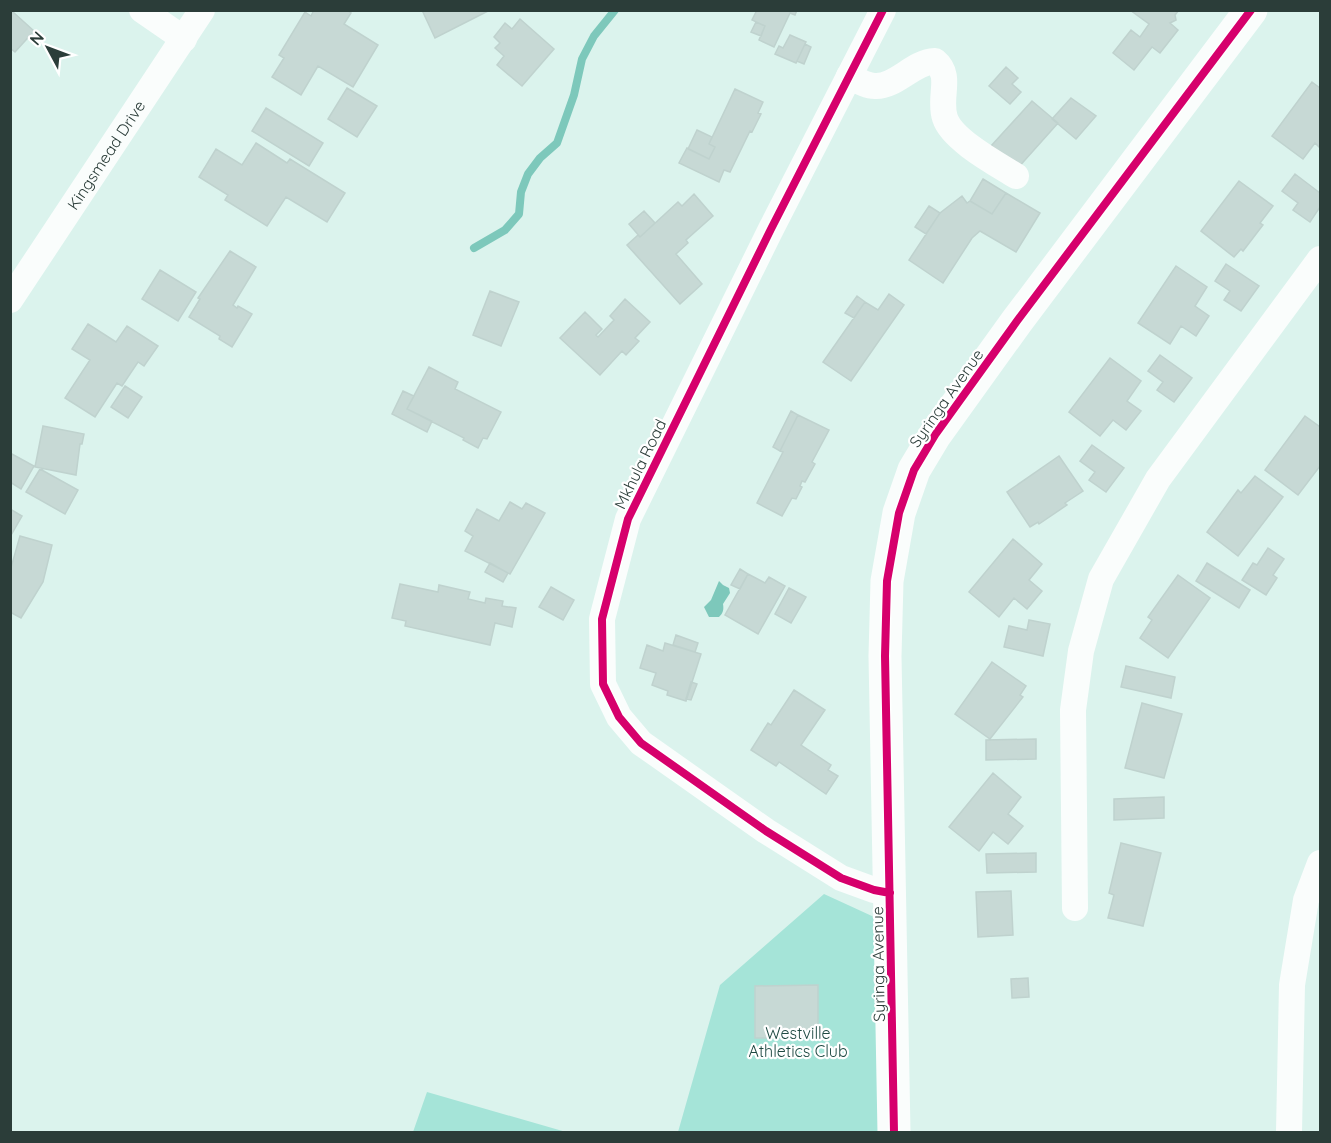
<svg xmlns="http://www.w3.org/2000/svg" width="1331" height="1143" viewBox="0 0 1331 1143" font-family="Quicksand,sans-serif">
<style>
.green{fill:#a5e4d8}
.water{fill:#7dc8bb}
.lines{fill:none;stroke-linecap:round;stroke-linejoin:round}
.stream{stroke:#7dc8bb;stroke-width:8}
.building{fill:#c7d9d5;stroke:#bfd2ce;stroke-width:1.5}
.street{stroke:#fafdfc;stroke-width:26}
.secondary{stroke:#fafdfc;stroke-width:33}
.cycleway-casing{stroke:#fff;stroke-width:11}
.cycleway{stroke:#d6006c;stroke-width:8}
.labels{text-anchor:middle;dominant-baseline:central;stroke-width:4.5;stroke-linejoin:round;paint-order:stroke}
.street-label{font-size:16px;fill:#2b3d39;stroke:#fff}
.park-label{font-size:16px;fill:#1f4a43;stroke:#fff}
</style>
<rect width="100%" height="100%" fill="#dbf3ed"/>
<path class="green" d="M 824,894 L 885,922 L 890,1132 L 678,1132 L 720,985 Z
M 427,1092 L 566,1132 L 413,1132 Z"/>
<path class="water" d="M 719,581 L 723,585 L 729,588 L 730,593 L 723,604 C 724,610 723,613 719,617 L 709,617 L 704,607 L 711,600 Z"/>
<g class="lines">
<path class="stream" d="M 474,248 L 505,230 L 519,214 L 521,192 L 528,174 L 540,158 L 557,143 L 574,95 L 582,59 L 594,36 L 615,10"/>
</g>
<path class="building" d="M 314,10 L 347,10 L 351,13 L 344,24 L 378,45 L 353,87 L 318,66 L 301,95 L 272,77 L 284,58 L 279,55 L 305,12 L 311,16 Z
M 422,10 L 490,10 L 435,38 Z
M 757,10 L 797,10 L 795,15 L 790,13 L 774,47 L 759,40 L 765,26 L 752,20 Z
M 1130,10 L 1179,10 L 1175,15 L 1176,20 L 1170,23 L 1178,30 L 1160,53 L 1152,47 L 1134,70 L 1113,53 L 1131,30 L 1140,37 L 1149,24 Z
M 13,12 L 34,31 L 15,52 L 10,48 L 10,14 Z
M 520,19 L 554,49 L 522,86 L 497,65 L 504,56 L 495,48 L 500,43 L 494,37 L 505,23 L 512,29 Z
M 756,22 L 765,26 L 761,36 L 751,32 Z
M 790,35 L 806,42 L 796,63 L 775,54 L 779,46 L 783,48 Z
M 805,44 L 811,47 L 804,64 L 797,61 Z
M 1006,67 L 1018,78 L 1012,84 L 1021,92 L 1010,104 L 989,86 Z
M 1312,82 L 1320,88 L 1320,148 L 1315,143 L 1303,159 L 1272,136 Z
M 347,88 L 377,106 L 357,137 L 328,119 Z
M 735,89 L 763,102 L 758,113 L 761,114 L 752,132 L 750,131 L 730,172 L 724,170 L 719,182 L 679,163 L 687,148 L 709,159 L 715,147 L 709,144 Z
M 1071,98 L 1096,116 L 1076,139 L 1052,119 Z
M 1032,101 L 1058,123 L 1017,169 L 991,146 Z
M 266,108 L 323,143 L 309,166 L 252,131 Z
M 697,130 L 712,137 L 709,144 L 715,147 L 709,159 L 688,149 Z
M 256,143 L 287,163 L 290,159 L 345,193 L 327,222 L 286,197 L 267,226 L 225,200 L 228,195 L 199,177 L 216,149 L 242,165 Z
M 1295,174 L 1320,193 L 1320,207 L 1310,222 L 1293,210 L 1298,203 L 1282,191 Z
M 983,179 L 1006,193 L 992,214 L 970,201 Z
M 1239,181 L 1273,206 L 1260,223 L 1263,225 L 1243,251 L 1241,249 L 1234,257 L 1201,231 Z
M 1006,193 L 1040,213 L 1016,252 L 980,231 L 972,238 L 943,283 L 909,260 L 940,213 L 962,196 L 967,203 L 970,201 L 992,214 Z
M 694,194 L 713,216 L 686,240 L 688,243 L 676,254 L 702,284 L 680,304 L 627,245 L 638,235 L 640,237 L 678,202 L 682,206 Z
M 929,206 L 940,213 L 926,234 L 915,227 Z
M 644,211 L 655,223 L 640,237 L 629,224 Z
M 230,251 L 256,267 L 233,305 L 237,308 L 238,306 L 252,314 L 232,347 L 219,339 L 220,336 L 189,317 L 200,299 L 198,298 Z
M 1226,264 L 1259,286 L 1241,311 L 1224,300 L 1230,291 L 1215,281 Z
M 1176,266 L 1207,287 L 1195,306 L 1209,316 L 1196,336 L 1181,326 L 1170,344 L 1138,323 Z
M 160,270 L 196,292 L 178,321 L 142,299 Z
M 490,291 L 519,302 L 501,346 L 473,335 Z
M 889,294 L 904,305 L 851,381 L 823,362 L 865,302 L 878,310 Z
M 857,296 L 865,302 L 854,318 L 845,313 Z
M 625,299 L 650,322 L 635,338 L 639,341 L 626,355 L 622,351 L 600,375 L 560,338 L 585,312 L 602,329 L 596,335 L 598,337 L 614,320 L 610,316 Z
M 88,324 L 116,342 L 127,326 L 158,346 L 144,366 L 138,362 L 122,386 L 117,383 L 95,417 L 65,398 L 90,360 L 72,349 Z
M 1160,355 L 1192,378 L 1174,402 L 1157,390 L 1163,382 L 1148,371 Z
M 1110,358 L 1141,381 L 1127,401 L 1141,411 L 1126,430 L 1113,420 L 1100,436 L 1069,412 Z
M 429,367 L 458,382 L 455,389 L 501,412 L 487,439 L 483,438 L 478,448 L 463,440 L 464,438 L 407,409 Z
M 125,386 L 142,397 L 128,418 L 111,407 Z
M 403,391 L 414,396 L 407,409 L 432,421 L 427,432 L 392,414 Z
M 791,411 L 798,415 L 780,451 L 773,447 Z
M 798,415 L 829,430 L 812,462 L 815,464 L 805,482 L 802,481 L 800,486 L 802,487 L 796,499 L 792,498 L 782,516 L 757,503 L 783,452 L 780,451 Z
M 1305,416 L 1320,427 L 1320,466 L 1298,495 L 1265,470 Z
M 43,426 L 84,434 L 82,444 L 80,444 L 76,475 L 35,467 Z
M 1092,445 L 1124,468 L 1106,492 L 1089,480 L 1095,472 L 1080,461 Z
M 10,453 L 34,466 L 21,489 L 10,482 Z
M 1059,456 L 1083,491 L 1065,503 L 1067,505 L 1039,524 L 1038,522 L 1030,527 L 1007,492 Z
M 40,469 L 78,490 L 65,514 L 26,492 Z
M 1255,476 L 1283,497 L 1238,556 L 1207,532 L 1238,490 L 1241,493 Z
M 510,502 L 522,509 L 526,503 L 545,513 L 510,574 L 465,551 L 473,536 L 465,531 L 477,509 L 499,521 Z
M 10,509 L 22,516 L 10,537 Z
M 20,536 L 52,545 L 43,582 L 21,618 L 10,612 L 10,571 Z
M 1013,539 L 1042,564 L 1029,580 L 1042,591 L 1027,609 L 1014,598 L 999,617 L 969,592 Z
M 1268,548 L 1284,559 L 1273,575 L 1277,578 L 1266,595 L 1242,580 L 1253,563 L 1257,565 Z
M 490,563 L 508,573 L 503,582 L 485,572 Z
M 1207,563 L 1250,590 L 1239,608 L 1196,581 Z
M 740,569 L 748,574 L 740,589 L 731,585 Z
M 748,574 L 765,583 L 769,577 L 785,586 L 758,634 L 725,615 Z
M 1178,575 L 1210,598 L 1168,658 L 1140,638 L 1152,620 L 1148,617 Z
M 400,584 L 438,592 L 439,585 L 470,592 L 468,599 L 485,603 L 486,598 L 503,601 L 502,606 L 516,608 L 512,627 L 495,623 L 490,645 L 405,626 L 406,621 L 392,618 Z
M 551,587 L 574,600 L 563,620 L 539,607 Z
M 789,588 L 806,597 L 791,623 L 775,614 Z
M 1029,620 L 1050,624 L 1043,656 L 1004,647 L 1009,626 L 1027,630 Z
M 676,635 L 698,643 L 695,652 L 673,645 Z
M 665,643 L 701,654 L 686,701 L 667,695 L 668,691 L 652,685 L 656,673 L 640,668 L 647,645 L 663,651 Z
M 992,662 L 1026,686 L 1020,695 L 1023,697 L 990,739 L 955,714 Z
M 1126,666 L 1175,677 L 1171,698 L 1121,687 Z
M 691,682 L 697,684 L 691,700 L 686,699 Z
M 794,690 L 825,710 L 801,745 L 831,765 L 828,770 L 838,776 L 826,794 L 779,762 L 776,766 L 751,750 L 768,723 L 771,725 Z
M 1142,703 L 1182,714 L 1164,778 L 1125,768 Z
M 1036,739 L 1036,759 L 986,760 L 986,740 Z
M 993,773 L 1021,797 L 1008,814 L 1023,826 L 1008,844 L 993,832 L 979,851 L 949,827 Z
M 1164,797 L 1164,818 L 1114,820 L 1114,799 Z
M 1121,843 L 1161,853 L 1143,926 L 1108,918 L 1114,895 L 1109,893 Z
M 1036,853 L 1036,872 L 987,873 L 986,854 Z
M 1011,891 L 1013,935 L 978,937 L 976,892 Z
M 1028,978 L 1029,997 L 1012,998 L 1011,979 Z
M 818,985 L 818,1038 L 755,1038 L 755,986 Z"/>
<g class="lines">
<g class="street">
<path d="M 142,10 L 184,39"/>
<path d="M 883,10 L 771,229 L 628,519 L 602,619 L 603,684 L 619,717 L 641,743 L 766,831 L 841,878 L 874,890 L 890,893"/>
<path d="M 849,76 C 857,80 866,86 875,86 C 896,87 913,62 935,61 C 953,76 938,97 945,118 C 952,140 997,164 1016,176"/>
<path id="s1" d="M 10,300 L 202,10"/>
<path d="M 1075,908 L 1073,710 L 1081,651 L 1101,579 L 1158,479 L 1320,259"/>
<path d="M 1289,1132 L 1292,985 L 1306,900 L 1320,863"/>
</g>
<path class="secondary" d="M 894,1132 L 885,656 L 887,581 L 899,513 L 914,470 L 935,435 L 1017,321 L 1251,10"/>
<g class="cycleway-casing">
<path id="cycleway" d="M 883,10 L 771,229 L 628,519 L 602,619 L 603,684 L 619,717 L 641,743 L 766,831 L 841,878 L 874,890 L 890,893
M 894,1132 L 885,656 L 887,581 L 899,513 L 914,470 L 935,435 L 1017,321 L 1251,10"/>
</g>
<use href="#cycleway" class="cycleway"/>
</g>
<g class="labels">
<g class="street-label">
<text stroke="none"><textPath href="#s1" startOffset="174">Kingsmead Drive</textPath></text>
<text transform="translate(946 398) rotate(-55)">Syringa Avenue</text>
<text transform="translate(640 464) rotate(-64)">Mkhula Road</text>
<text transform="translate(878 964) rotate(-91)">Syringa Avenue</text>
</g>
<g class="park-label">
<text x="798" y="1033">Westville<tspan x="798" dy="18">Athletics Club</tspan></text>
</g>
</g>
<rect width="1331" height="1143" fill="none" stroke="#2b3d39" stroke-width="24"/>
<g transform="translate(48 48) rotate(311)" stroke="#ffffff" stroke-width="4.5" paint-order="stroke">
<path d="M0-4.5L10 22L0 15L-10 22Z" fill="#2b3d39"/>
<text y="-9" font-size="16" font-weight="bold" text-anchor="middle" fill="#2b3d39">N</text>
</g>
</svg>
